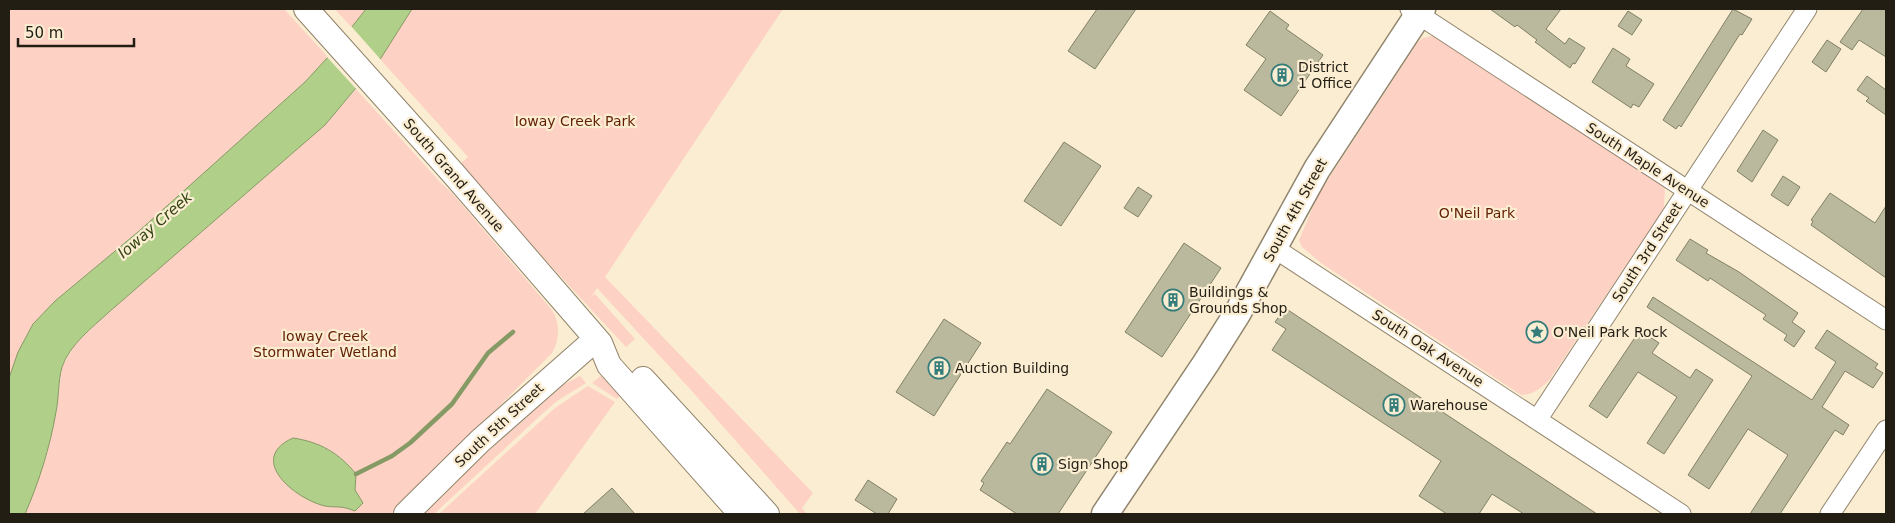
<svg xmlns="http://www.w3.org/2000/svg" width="1895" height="523" viewBox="0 0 1895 523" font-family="'DejaVu Sans',sans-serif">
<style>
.green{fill:#fdd1c3}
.water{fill:#b0cf88;stroke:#869a65}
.pier{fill:#fbedd2}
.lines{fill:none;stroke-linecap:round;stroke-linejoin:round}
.stream{stroke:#869a65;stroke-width:4.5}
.building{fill:#bab99d;stroke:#818065}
.minor-casing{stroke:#91846c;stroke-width:21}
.tertiary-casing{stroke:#91846c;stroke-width:26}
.secondary-casing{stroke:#91846c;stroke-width:29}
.minor{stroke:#fff;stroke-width:19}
.tertiary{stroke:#fff;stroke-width:24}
.secondary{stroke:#fff;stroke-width:26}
.labels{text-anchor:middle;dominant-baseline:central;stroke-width:4.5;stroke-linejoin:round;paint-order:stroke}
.poi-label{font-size:14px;fill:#231e14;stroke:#fbedd2;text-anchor:start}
.park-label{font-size:14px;fill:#621e03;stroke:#fbedd2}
.street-label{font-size:14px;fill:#231e14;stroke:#fbedd2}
.water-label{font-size:15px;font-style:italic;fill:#334512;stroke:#fbedd2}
</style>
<rect width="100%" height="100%" fill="#fbedd2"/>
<path class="green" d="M 9,9 L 284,9 L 328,57 L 305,82 L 138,232 L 55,301 L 33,324 L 18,352 L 9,378 Z
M 335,9 L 366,9 L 352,28 Z
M 412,9 L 783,9 L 605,277 L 813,493 L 802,508 L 807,514 L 800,514 L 691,390 L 597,288 L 592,296 L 595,294 L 635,339 L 626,347 L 475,184 L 461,163 L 468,157 L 380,59 Z
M 1437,35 L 1665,186 L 1664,206 L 1661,213 L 1550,379 C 1542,388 1533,395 1521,395 L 1321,263 L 1302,247 L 1299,240 L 1318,195 L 1418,42 L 1423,38 Z
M 356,89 L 440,182 L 452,193 L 552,310 C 560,322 560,340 552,353 L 392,514 L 25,514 L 47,455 L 56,413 L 62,367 L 75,344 L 109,312 L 325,125 Z
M 602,375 L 613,379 L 624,390 L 617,399 L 592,383 Z
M 580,376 L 586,383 L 557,401 L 541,415 L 434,514 L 422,514 L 455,481 L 563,385 Z
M 588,386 L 615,402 L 535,514 L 439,514 L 555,408 Z"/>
<path class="water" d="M 366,9 L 412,9 L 381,58 L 325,125 L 109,312 C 92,328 70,344 62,367 C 58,381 59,398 56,412 C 50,447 39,482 25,514 L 9,514 L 9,378 L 18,352 L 33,324 L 55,301 L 138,232 L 305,82 L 328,57 Z
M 293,438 C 320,442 339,453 356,474 L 355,490 L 363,503 L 355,511 C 340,505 338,508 325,506 C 295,499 246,459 293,438 Z"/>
<path class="pier" d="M 351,26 L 382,61 L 358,91 L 326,56 Z"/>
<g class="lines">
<path class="stream" d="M 356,474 L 392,456 L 410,443 L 452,404 L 488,353 L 513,332"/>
</g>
<path class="building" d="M 1097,9 L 1136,9 L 1095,69 L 1068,51 Z
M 1490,9 L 1561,9 L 1546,29 L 1565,44 L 1569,38 L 1585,48 L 1575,64 L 1573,63 L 1570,68 L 1535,42 L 1537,40 L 1517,25 L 1515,27 Z
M 1733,9 L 1752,19 L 1742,35 L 1740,34 L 1681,127 L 1679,125 L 1676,129 L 1663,120 L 1666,115 Z
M 1863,9 L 1886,9 L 1886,57 L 1859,40 L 1852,50 L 1840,42 Z
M 1270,11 L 1289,25 L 1286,29 L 1323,55 L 1281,116 L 1244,90 L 1266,59 L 1246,45 Z
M 1628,11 L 1642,20 L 1632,35 L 1618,26 Z
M 1827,40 L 1841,49 L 1826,72 L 1812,62 Z
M 1613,48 L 1630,59 L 1626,66 L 1654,84 L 1639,107 L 1633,104 L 1631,108 L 1592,82 Z
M 1867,76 L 1886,90 L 1886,115 L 1866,101 L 1869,98 L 1857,90 Z
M 1763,130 L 1778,140 L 1752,182 L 1737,171 Z
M 1064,142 L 1101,166 L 1061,226 L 1024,201 Z
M 1783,176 L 1800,187 L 1788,206 L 1771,195 Z
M 1138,187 L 1152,196 L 1138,217 L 1124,208 Z
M 1830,193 L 1875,223 L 1886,206 L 1886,278 L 1811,225 L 1813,221 L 1811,220 Z
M 1690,239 L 1708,250 L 1706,253 L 1739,272 L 1798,313 L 1792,322 L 1805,331 L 1794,347 L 1784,340 L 1787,335 L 1763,319 L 1766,315 L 1710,278 L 1708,281 L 1676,260 Z
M 1184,243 L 1221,268 L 1162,357 L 1125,332 Z
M 1653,297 L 1812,400 L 1836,362 L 1815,348 L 1827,330 L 1878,364 L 1875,368 L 1883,373 L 1873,388 L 1845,371 L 1822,407 L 1849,425 L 1843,435 L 1835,430 L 1780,514 L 1750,514 L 1788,455 L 1748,429 L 1709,489 L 1688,475 L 1752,376 L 1647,307 Z
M 1285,308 L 1597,514 L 1524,514 L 1492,494 L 1479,514 L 1447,514 L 1419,496 L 1441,461 L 1272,350 L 1286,329 L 1275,322 Z
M 944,319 L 981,343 L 934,416 L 896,392 Z
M 1640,330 L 1659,343 L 1652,353 L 1690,378 L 1696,369 L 1713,380 L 1664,454 L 1647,443 L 1677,397 L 1638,372 L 1607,418 L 1589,406 Z
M 1047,389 L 1112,432 L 1058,514 L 1017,514 L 980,490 L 984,483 L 981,481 L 1007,442 L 1010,444 Z
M 868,480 L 897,499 L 888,514 L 877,514 L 855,500 Z
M 612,488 L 635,514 L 583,514 Z"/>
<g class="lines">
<g class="minor-casing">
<path id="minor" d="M 1410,9 L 1886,320
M 1274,248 L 1681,514
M 1537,420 L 1807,9
M 1830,514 L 1886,430"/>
</g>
<g class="tertiary-casing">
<path id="tertiary" d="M 306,9 L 452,172 L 600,343 L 609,365 L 741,514
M 643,379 L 767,514
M 406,514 L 480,441 L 596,339"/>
</g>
<g class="secondary-casing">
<path id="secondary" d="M 1105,514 L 1206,363 L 1237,314 L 1317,169 L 1422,9"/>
</g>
<use href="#minor" class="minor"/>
<use href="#tertiary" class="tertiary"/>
<use href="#secondary" class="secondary"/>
</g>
<defs>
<g id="building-ring" transform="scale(1.125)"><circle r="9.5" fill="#fbedd2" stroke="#347d7b" stroke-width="1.5"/><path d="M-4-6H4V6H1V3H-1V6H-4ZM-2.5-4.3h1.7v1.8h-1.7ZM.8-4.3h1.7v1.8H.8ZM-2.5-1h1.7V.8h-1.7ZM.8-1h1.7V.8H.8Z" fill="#347d7b"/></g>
<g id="sight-ring" transform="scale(1.125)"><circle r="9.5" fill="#fbedd2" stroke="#347d7b" stroke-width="1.5"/><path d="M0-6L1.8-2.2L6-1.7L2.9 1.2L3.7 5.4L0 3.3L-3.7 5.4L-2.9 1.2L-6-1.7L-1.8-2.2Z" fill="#347d7b"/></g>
</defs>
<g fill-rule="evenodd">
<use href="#building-ring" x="1282" y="75"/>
<use href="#building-ring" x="1173" y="300"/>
<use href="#sight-ring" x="1537" y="332"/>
<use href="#building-ring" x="939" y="368"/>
<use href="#building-ring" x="1394" y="405"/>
<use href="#building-ring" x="1042" y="464"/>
</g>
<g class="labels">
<g class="poi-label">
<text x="1298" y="67">District<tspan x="1298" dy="16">1 Office</tspan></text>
<text x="1189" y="292">Buildings &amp;<tspan x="1189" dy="16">Grounds Shop</tspan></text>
<text x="1553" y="332">O'Neil Park Rock</text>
<text x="955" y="368">Auction Building</text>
<text x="1410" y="405">Warehouse</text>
<text x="1058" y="464">Sign Shop</text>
</g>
<g class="park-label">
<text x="575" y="121">Ioway Creek Park</text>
<text x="1477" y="213">O'Neil Park</text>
<text x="325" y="336">Ioway Creek<tspan x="325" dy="16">Stormwater Wetland</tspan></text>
</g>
<g class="street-label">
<text transform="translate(1648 165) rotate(33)">South Maple Avenue</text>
<text transform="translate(454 175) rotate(49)">South Grand Avenue</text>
<text transform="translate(1295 210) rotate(-61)">South 4th Street</text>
<text transform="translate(1647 252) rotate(-57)">South 3rd Street</text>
<text transform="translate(1428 348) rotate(33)">South Oak Avenue</text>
<text transform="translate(499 425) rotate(-43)">South 5th Street</text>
</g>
<g class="water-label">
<text transform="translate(155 225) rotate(-41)">Ioway Creek</text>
</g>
</g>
<rect width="1895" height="523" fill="none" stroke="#231e14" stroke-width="20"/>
<path d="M18 38v8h116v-8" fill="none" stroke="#231e14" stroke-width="2.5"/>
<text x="25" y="38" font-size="15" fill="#231e14" stroke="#fbedd2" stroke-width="4" paint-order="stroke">50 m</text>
</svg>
